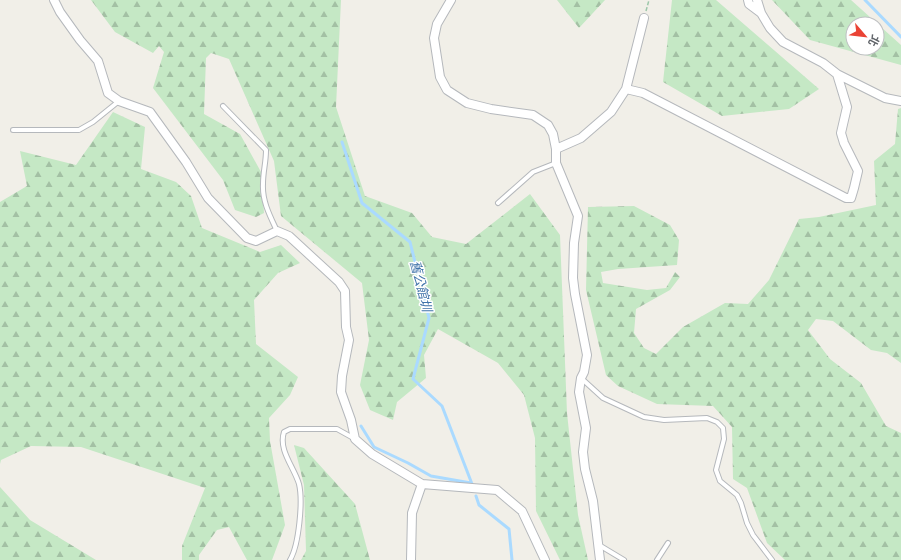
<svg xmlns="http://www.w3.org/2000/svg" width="901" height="560" viewBox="0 0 901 560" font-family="Karla,'Noto Sans TC',sans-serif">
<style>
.forest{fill:url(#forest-firs);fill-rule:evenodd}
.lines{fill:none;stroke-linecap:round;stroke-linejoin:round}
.stream{stroke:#aadaff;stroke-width:3}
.lane-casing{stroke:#b5b8bc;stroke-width:6}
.street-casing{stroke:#b5b8bc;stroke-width:10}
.path{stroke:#9cc7a9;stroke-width:1.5;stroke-dasharray:4 2;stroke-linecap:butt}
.lane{stroke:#fff;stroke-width:4}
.street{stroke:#fff;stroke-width:8}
.labels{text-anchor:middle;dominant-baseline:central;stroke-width:3;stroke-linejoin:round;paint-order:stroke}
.water-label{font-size:13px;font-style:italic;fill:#4174aa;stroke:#fff}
</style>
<defs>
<pattern id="forest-firs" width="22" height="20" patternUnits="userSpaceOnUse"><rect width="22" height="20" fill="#c5e8c5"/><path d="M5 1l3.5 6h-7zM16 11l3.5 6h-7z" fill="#a3c0a4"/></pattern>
</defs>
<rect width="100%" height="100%" fill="#f1efe8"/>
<path class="forest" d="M 91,0 L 341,0 L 336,107 L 365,196 L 412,213 L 432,237 L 466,244 L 530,194 L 560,235 L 567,413 L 578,515 L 588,560 L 560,560 L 536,511 L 535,438 L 524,395 L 498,363 L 438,329 L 424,355 L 426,378 L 397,402 L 393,420 L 370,410 L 360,385 L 369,340 L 362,283 L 281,216 L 274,161 L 229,59 L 211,53 L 206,58 L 204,114 L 240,134 L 261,172 L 264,213 L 256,217 L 235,210 L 223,180 L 153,88 L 164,52 L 159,46 L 153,53 L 115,32 Z
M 557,0 L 605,0 L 579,28 Z
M 672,0 L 716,0 L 819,89 L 789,109 L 722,116 L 663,82 Z
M 772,0 L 851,0 L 901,45 L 901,65 L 810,40 ZM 853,24 L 877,24 L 877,48 L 853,48 Z
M 901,108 L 901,363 L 887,353 L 871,350 L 833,321 L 816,319 L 808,330 L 830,359 L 861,383 L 886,426 L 901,433 L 901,560 L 785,560 L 767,543 L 747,488 L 733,479 L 732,427 L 713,406 L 657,404 L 618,386 L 606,375 L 586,290 L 588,207 L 634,206 L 670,225 L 679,240 L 677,265 L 618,269 L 601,272 L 603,283 L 647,290 L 666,288 L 675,272 L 680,277 L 670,290 L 636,309 L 634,333 L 644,348 L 656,354 L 683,327 L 725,303 L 748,304 L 769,280 L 799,219 L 819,217 L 876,205 L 874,161 L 895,144 L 898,109 Z
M 113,112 L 145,127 L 141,169 L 176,182 L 191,196 L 202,228 L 260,252 L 281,245 L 300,263 L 278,273 L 254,300 L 256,344 L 298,377 L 290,395 L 269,418 L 270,441 L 285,525 L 272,560 L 247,560 L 229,527 L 217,530 L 199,555 L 199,560 L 182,560 L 182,546 L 205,488 L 81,447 L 31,446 L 1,460 L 0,464 L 0,202 L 27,186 L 20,151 L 76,165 Z
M 294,445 L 304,448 L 355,504 L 370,560 L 301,560 L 306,551 L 304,485 Z
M 0,487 L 30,520 L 96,560 L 0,560 Z"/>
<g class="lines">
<path class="stream" d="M 865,0 L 901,37
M 342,142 L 362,203 L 410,242 L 429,318 L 413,379 L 442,406 L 472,484
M 361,426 L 374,447 L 408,463 L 431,476 L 471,483
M 476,496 L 479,505 L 509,529 L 512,560"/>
<g class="lane-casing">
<path id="lane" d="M 223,106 L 266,150 C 266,163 263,171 263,184 C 262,201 270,216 277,231
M 13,130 L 79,130 L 93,122 L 119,101
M 498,203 L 533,172 L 556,163
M 581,378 L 603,398 L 644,417 L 664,420 L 707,418 L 717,422 L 723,428 L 724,439 L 716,470 L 720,481 L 737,495 L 741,503 L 747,523 L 753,535 L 772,560
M 599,545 L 624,560
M 290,560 C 299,545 303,501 299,484 C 294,467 278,450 284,432 L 290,429 L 337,429 L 355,439
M 657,560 L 668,543"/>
</g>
<g class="street-casing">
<path id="street" d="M 54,0 L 60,12 L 80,40 L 98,61 L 108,93 L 119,101 L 150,112 L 186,162 L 208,198 L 247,238 L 256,241 L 277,231 L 289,236 L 339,282 L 345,291 L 346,327 L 349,340 L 342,376 L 341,392 L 351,420 L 355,439 L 372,454 L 422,484 L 497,490 L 522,511 L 545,560
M 451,0 L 437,24 L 434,38 L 440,77 L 447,90 L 467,103 L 491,109 L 533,115 L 548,125 L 553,134 L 556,149 L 556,163 L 578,216 L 574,243 L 573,278 L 575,294 L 587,355 L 584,372 L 581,378 L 579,392 L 586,428 L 583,452 L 585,469 L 593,501 L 600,560
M 748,0 L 749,4 L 761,13
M 757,0 L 761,13 L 770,28 L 783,42 L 823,63 L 837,74
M 626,89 L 644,18
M 556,149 L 581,138 L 611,112 L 626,89 L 643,93 L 846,198 L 851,198 L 854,188 L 858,171 L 844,143 L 841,133 L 847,107 L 837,74 L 885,98 L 901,101
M 411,560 L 412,513 L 422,484"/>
</g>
<path class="path" d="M 646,11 L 649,0"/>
<use href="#lane" class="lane"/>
<use href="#street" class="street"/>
</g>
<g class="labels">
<g class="water-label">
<text transform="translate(421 286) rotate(76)">舊公館圳</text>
</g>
</g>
<g transform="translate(865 36) rotate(118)"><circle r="19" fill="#ffffff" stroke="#bfc1c3"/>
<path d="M0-3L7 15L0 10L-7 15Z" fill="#ea4335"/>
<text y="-6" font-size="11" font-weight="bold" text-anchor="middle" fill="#5f6368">北</text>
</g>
</svg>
